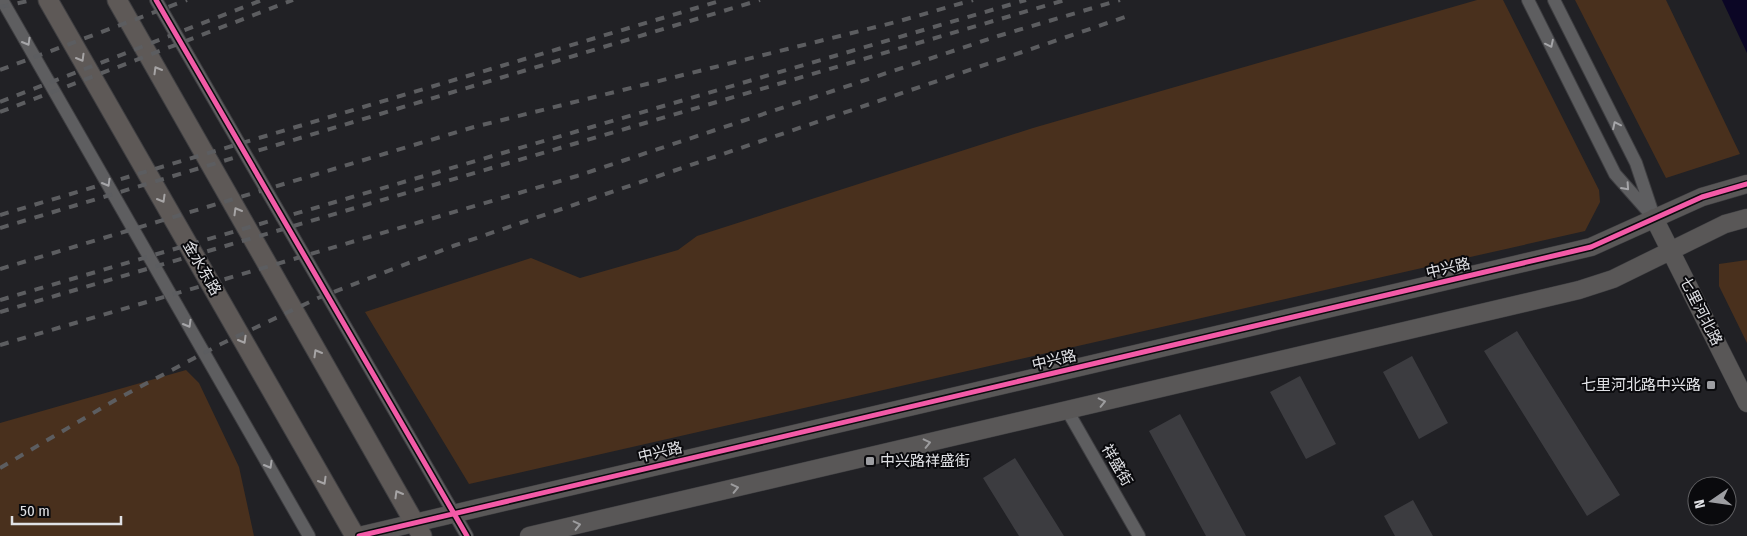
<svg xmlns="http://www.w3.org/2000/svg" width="1747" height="536" viewBox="0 0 1747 536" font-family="'Fira Sans Condensed','Noto Sans SC',sans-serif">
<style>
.green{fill:#49301d}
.water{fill:#0b0625}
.building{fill:#3c3c40}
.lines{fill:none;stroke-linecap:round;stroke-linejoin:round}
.street-casing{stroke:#3e3e41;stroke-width:14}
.secondary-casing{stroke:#3e3e41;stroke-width:19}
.primary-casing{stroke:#3e3e41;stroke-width:21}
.street{stroke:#5e5e60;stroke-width:12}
.secondary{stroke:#595757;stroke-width:18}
.primary{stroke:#5e5957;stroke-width:19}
.rail{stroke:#5c5d60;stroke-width:4;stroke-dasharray:9 9;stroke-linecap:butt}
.cycleway-casing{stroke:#0a0a0d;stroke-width:8}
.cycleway{stroke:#f35aa7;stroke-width:5}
.oneway{stroke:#a6a6a9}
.oneway2{stroke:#a6a4a5}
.oneway3{stroke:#9c9c9e}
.poi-dot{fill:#9d9ea2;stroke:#0a0a0d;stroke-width:2}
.labels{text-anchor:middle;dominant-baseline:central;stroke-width:4;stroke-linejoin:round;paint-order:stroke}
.street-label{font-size:15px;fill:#e0e1e5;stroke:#0a0a0d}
.poi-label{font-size:15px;fill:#e0e1e5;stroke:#0a0a0d;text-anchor:end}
</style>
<rect width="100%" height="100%" fill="#212125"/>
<path class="green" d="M 1477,0 L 1503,0 L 1599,190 L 1600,202 L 1585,231 L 469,484 L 365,312 L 531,258 L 580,278 L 678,250 L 697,236 L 1033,128 Z
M 1575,0 L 1666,0 L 1740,154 L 1666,178 Z
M 1747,260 L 1747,343 L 1719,286 L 1719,264 Z
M 186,370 L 199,383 L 239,467 L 254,536 L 0,536 L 0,423 Z"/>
<path class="water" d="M 1722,0 L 1747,0 L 1747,53 Z"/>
<path class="building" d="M 1517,331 L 1620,495 L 1587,516 L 1484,351 Z
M 1412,356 L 1448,423 L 1419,439 L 1383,372 Z
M 1300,376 L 1336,444 L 1306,459 L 1270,392 Z
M 1180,414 L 1246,536 L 1206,536 L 1149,431 Z
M 1015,458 L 1064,536 L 1019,536 L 983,478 Z
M 1413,500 L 1433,536 L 1395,536 L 1384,516 Z"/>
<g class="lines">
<g class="street-casing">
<path id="street" d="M 2,0 L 309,536
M 156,0 L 467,536
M 1528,0 L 1615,174 L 1654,218
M 1554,0 L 1636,163 L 1652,211
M 1067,410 L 1139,536"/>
</g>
<g class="secondary-casing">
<path id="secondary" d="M 1654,218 L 1747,403
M 359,536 L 1570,252 L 1591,247 L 1702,197 L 1747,184
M 529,536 L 1579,290 L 1613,279 L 1725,224 L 1747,218"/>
</g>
<g class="primary-casing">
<path id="primary" d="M 48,0 L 355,536
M 117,0 L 422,536"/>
</g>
<use href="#street" class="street"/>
<use href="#secondary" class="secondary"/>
<use href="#primary" class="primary"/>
<path class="rail" d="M 0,7 L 33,0
M 0,70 L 187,0
M 0,102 L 262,0
M 0,112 L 293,0
M 0,215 L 723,0
M 0,228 L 760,0
M 0,269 L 474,127 L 896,22 L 973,0
M 0,300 L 1026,0
M 0,312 L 1065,0
M 0,345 L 577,176 L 998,36 L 1120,0
M 0,468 L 117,399 L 221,344 L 318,298 L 453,246 L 1128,16"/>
<g class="cycleway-casing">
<path id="cycleway" d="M 156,0 L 467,536
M 359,536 L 1570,252 L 1591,247 L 1702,197 L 1747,184"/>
</g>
<use href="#cycleway" class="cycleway"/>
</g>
<defs><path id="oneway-chevron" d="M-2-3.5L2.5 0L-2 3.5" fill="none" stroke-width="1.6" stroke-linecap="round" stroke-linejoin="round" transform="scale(1.25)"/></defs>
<g class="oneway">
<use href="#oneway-chevron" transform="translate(27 42) rotate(60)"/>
<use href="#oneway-chevron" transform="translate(1550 44) rotate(64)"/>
<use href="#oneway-chevron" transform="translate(1616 125) rotate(-116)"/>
<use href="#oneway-chevron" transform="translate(107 183) rotate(60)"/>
<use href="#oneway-chevron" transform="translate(1626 187) rotate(48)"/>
<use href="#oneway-chevron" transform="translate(188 324) rotate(60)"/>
<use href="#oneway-chevron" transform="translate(269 465) rotate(60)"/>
</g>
<g class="oneway2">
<use href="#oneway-chevron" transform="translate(81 58) rotate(60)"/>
<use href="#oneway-chevron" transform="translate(157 70) rotate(-120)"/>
<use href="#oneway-chevron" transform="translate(162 199) rotate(60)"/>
<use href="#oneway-chevron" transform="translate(237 211) rotate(-120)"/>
<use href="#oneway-chevron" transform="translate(243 340) rotate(60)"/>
<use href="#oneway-chevron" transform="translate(317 353) rotate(-120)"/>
<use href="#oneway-chevron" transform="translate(323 481) rotate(60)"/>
<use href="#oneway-chevron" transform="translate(398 494) rotate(-120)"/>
</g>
<g class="oneway3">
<use href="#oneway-chevron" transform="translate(1102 402) rotate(-13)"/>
<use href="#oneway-chevron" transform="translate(927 443) rotate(-13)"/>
<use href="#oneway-chevron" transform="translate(735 488) rotate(-13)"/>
<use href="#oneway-chevron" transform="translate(577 525) rotate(-13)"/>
</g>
<g class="poi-dot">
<rect x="1706" y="380" width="10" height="10" rx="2.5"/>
<rect x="865" y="456" width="10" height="10" rx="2.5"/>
</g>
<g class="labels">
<g class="street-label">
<text transform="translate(202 268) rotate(60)">金水东路</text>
<text transform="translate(1448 268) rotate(-13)">中兴路</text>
<text transform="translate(1701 311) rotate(63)">七里河北路</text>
<text transform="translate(1054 360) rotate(-13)">中兴路</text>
<text transform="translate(660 452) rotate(-13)">中兴路</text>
<text transform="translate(1117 465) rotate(60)">祥盛街</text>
</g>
<g class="poi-label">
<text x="1701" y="385">七里河北路中兴路</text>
<text x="880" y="461" text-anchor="start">中兴路祥盛街</text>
</g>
</g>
<g transform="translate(1712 501) rotate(257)"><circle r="24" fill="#0a0a0d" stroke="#606063"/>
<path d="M0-4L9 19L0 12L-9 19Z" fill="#9d9ea2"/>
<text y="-8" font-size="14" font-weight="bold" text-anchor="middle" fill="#e0e1e5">N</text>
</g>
<path d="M12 516v8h109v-8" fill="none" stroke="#e0e1e5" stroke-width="2.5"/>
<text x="20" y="516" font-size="15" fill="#e0e1e5" stroke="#0a0a0d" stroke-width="4" paint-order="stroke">50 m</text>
</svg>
